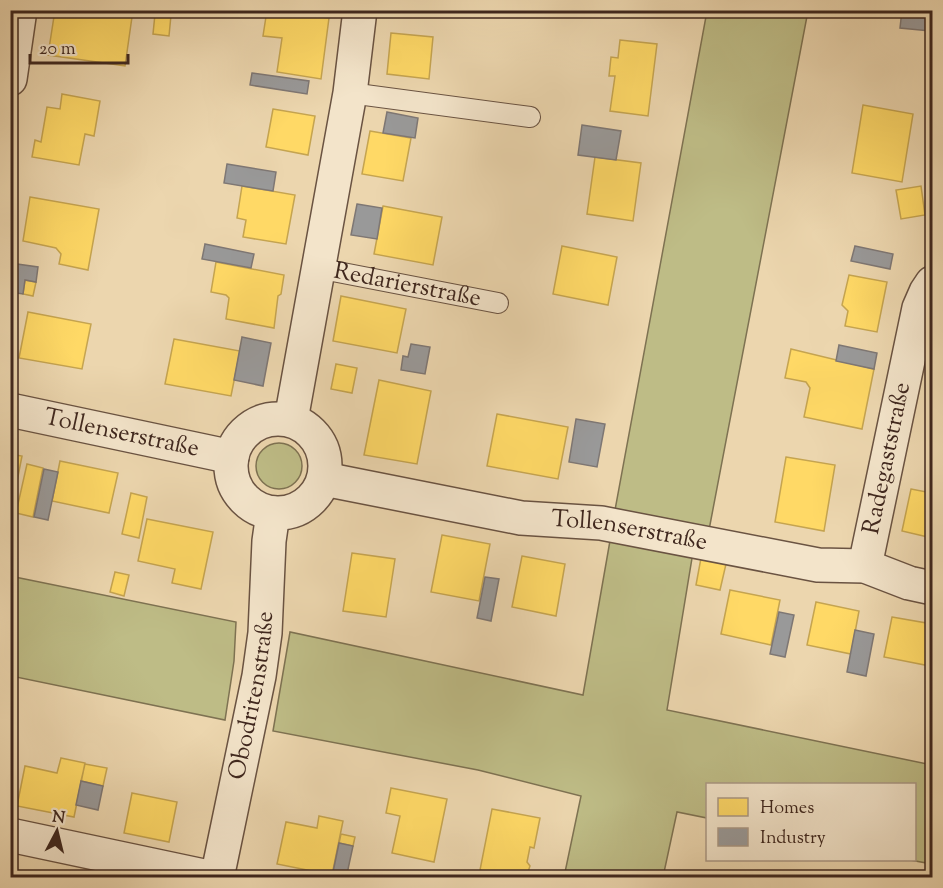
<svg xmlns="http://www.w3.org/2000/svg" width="943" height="888" viewBox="0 0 943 888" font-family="'Sorts Mill Goudy',serif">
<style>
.green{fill:#bebc86;stroke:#7e7252;stroke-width:1.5}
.homes{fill:#ffd966;stroke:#c5a450;stroke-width:1.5}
.industry{fill:#999;stroke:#7e7774;stroke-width:1.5}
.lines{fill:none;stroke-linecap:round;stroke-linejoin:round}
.service-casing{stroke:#6a5342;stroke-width:22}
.minor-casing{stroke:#6a5342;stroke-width:36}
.service{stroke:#f3e4ca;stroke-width:20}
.minor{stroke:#f3e4ca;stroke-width:33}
.labels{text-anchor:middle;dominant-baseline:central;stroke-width:6;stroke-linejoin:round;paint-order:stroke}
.street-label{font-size:24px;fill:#3f271e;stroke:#f3e4ca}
</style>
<rect width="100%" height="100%" fill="#ecd6ae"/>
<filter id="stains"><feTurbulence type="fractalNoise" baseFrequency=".00333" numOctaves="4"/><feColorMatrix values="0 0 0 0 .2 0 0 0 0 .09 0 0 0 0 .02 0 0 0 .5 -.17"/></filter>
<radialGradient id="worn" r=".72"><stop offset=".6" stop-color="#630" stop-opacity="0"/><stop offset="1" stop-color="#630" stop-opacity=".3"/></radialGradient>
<path class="green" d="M 707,11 L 808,11 L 709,530 L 615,510 Z
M256 466a23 23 0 1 1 46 0a23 23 0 1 1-46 0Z
M 611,535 L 693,552 L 667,710 L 932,765 L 932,864 L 910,860 L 914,860 L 914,784 L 708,784 L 707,818 L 677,812 L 663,877 L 564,877 L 581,796 L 478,770 L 273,731 L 290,632 L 583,695 Z
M 10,576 L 236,622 L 234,661 L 225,720 L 11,676 Z"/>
<path class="homes" d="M 55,10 L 87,10 L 132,17 L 125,66 L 48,55 Z
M 267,10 L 329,18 L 321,79 L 277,72 L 282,38 L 263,36 Z
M 155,14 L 171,15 L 169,36 L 153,34 Z
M 391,33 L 433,37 L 429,79 L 387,74 Z
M 620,40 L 657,44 L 648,116 L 610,111 L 615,76 L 609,76 L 611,57 L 618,58 Z
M 62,94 L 100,101 L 94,136 L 85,134 L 79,165 L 32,157 L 35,140 L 41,142 L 47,107 L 60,109 Z
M 863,105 L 913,114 L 902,182 L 852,173 Z
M 273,109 L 315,116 L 308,155 L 266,147 Z
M 370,131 L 411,138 L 403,181 L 362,174 Z
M 595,157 L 641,163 L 633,221 L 587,214 Z
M 242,186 L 295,195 L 286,244 L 243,237 L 246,220 L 237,218 Z
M 921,186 L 925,215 L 901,219 L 896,190 Z
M 30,197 L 99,209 L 88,270 L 59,264 L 61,254 L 56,248 L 23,241 Z
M 383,206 L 442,217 L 433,265 L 374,254 Z
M 562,246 L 617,257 L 608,305 L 553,294 Z
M 216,262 L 284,275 L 281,294 L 278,296 L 274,328 L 226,319 L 229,298 L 226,295 L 211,292 Z
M 849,275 L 887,282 L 877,332 L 845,326 L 848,311 L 842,305 Z
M 25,280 L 36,282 L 33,296 L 23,294 Z
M 341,296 L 406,309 L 397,353 L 333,341 Z
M 28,312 L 91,324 L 82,369 L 19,358 Z
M 174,339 L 240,351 L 231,396 L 165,384 Z
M 791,349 L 874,369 L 862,429 L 804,417 L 810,388 L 806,382 L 785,378 Z
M 336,364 L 357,368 L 352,393 L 331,389 Z
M 379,380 L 431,391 L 417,464 L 364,455 Z
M 497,414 L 568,427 L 558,479 L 487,466 Z
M 10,454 L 22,456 L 14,497 L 10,497 Z
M 786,457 L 835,465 L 824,531 L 775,522 Z
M 60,461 L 118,473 L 109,513 L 52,501 Z
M 27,464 L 43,468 L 33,517 L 16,513 Z
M 911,489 L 932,493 L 932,538 L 902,531 Z
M 131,493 L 147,497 L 139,538 L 122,534 Z
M 147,519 L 213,532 L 201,589 L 172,583 L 175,569 L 138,561 Z
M 442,535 L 490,544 L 479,601 L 431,592 Z
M 352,553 L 395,559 L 386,617 L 343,611 Z
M 522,556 L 565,564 L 556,616 L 512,607 Z
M 701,558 L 726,564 L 720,590 L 696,585 Z
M 115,572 L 129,575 L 124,596 L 110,592 Z
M 730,590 L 780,600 L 771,645 L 721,634 Z
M 816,602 L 859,611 L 851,654 L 807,645 Z
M 892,617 L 932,624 L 932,651 L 930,666 L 884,657 Z
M 61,758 L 85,763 L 74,817 L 17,806 L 25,766 L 57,773 Z
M 85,764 L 107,768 L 103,786 L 81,781 Z
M 391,788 L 447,799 L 434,862 L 392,853 L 400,816 L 386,813 Z
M 132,793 L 177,802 L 169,842 L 124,833 Z
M 492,809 L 540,818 L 534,848 L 530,847 L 527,862 L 530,866 L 526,878 L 507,878 L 480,870 Z
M 319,816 L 343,821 L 332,875 L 277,864 L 286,822 L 317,828 Z
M 341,834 L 355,837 L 353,846 L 339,843 Z"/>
<path class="industry" d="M 89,10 L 130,10 L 129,16 Z
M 902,10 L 932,10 L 930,31 L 900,28 Z
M 252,73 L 309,81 L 307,94 L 250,85 Z
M 387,112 L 418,118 L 415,138 L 383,133 Z
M 582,125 L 621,131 L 616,160 L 578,155 Z
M 227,164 L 276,172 L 273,191 L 224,183 Z
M 357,204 L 382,208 L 377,239 L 351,235 Z
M 205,244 L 254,254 L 251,268 L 202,259 Z
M 855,246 L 893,254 L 890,269 L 851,261 Z
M 10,263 L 38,267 L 36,282 L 25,280 L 23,294 L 10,292 Z
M 242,337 L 271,343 L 263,386 L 234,380 Z
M 411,344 L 430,347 L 425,374 L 401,370 L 403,356 L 408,357 Z
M 839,345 L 877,353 L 874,369 L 836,361 Z
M 576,419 L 605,424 L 597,467 L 569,462 Z
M 44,469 L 58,472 L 48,520 L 34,517 Z
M 485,577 L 499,579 L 491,621 L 477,618 Z
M 779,612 L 794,615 L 785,657 L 770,654 Z
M 855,630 L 874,634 L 866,676 L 847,672 Z
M 932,651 L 932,686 L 926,685 Z
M 81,781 L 103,786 L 98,810 L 76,805 Z
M 339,843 L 353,846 L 347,874 L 333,872 Z"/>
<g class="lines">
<g class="service-casing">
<g id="service">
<path d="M 350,93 L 530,117"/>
<path id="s1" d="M 317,268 L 498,303"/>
</g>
</g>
<g class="minor-casing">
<g id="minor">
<path d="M 10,79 L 20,10"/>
<path id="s2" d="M 10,410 L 232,457"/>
<circle cx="278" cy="466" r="47"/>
<path d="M 291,420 L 350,93 L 360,10"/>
<path id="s3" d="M 324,479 L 521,518 L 601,523 L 818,565 L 865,566 L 909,583 L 932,588"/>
<path id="s4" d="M 865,566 L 919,308 L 926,292 L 932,283"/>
<path d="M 10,835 L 213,878"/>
<path id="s5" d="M 217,878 L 259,676 L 265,633 L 269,541 L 273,513"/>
</g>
</g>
<use href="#service" class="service"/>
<use href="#minor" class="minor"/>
</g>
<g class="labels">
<g class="street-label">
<text stroke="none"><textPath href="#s1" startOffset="92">Redarierstraße</textPath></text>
<text stroke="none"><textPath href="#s2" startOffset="114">Tollenserstraße</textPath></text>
<text stroke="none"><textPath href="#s4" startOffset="110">Radegaststraße</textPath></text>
<text stroke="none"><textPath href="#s3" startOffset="310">Tollenserstraße</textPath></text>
<text stroke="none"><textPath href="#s5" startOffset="186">Obodritenstraße</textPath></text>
</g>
</g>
<rect width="943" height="888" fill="none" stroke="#ecd6ae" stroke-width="36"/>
<rect x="12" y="12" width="919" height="864" fill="none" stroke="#3f271e" stroke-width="3"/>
<rect x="18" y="18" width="907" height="852" fill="none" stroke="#3f271e" stroke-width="1.5"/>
<rect x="706" y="783" width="210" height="78" fill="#f3e4ca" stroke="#ab9885" stroke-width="1.5"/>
<rect x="718" y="798" width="30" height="18" fill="#ffd966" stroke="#ab9885" stroke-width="1.5"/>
<text x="760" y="813" font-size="18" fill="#3f271e">Homes</text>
<rect x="718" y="828" width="30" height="18" fill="#999999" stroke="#ab9885" stroke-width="1.5"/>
<text x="760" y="843" font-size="18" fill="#3f271e">Industry</text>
<g transform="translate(57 831) rotate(7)" stroke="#f3e4ca" stroke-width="4.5" paint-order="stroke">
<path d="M0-4.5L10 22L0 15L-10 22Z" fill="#3f271e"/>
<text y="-9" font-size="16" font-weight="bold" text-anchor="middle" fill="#3f271e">N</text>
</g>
<path d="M30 54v9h98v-9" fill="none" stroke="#3f271e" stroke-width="3"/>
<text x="39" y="54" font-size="18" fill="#3f271e" stroke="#f3e4ca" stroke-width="4.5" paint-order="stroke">20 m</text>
<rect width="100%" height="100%" filter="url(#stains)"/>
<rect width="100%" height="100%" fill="url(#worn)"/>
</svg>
